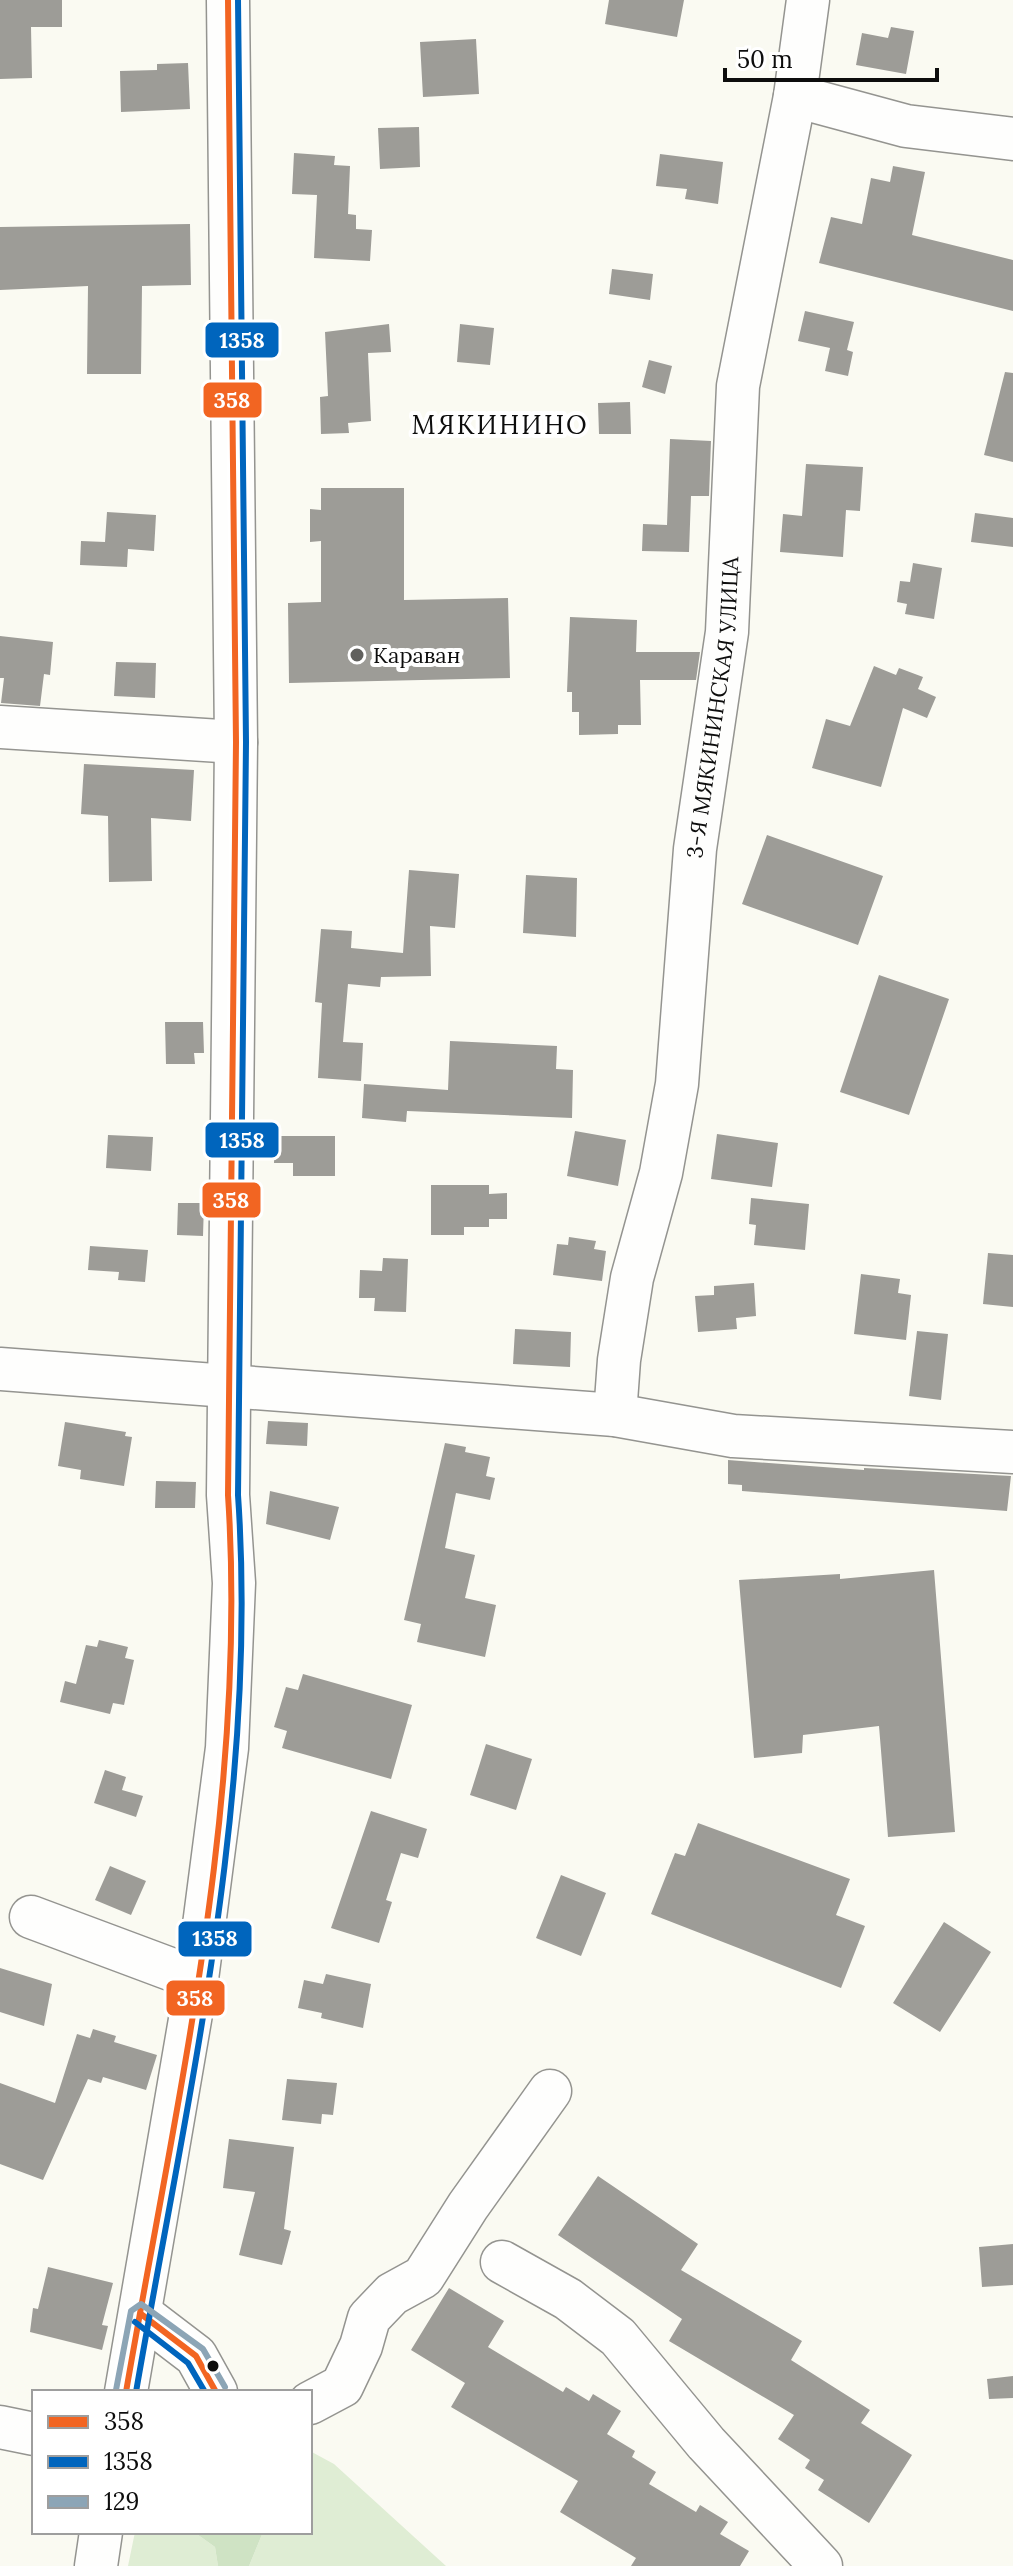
<svg xmlns="http://www.w3.org/2000/svg" width="1013" height="2566" viewBox="0 0 1013 2566" font-family="Lora,serif">
<style>
.green{fill:#dfedd4}
.forest{fill:#cfe3c4}
.building{fill:#9d9c97}
.lines{fill:none;stroke-linecap:round;stroke-linejoin:round}
.minor-casing{stroke:#949490;stroke-width:45}
.minor{stroke:#fefefd;stroke-width:42}
.bus-1-casing{stroke:#fff;stroke-width:12}
.bus-2-casing{stroke:#fff;stroke-width:12}
.bus-3-casing{stroke:#fff;stroke-width:12}
.bus-1{stroke:#f26522;stroke-width:6}
.bus-2{stroke:#0065bd;stroke-width:6}
.bus-3{stroke:#8ca5b6;stroke-width:6}
.poi-dot{fill:#60605d;stroke:#fff;stroke-width:3}
.bus-dot{fill:#0d0d0d;stroke:#fff;stroke-width:3}
.labels{text-anchor:middle;dominant-baseline:central;stroke-width:8;stroke-linejoin:round;paint-order:stroke}
.poi-label{font-size:22px;fill:#0d0d0d;stroke:#fff;text-anchor:start}
.street-label{font-size:22px;fill:#0d0d0d;stroke:#fff}
.quarter-label{font-size:26px;letter-spacing:2px;fill:#0d0d0d;stroke:#fff}
.line-badge{stroke:#fff;stroke-width:3}
.badge-label{font-size:22px;text-anchor:middle;font-weight:bold;fill:#fff}
</style>
<rect width="100%" height="100%" fill="#fafaf2"/>
<path class="green" d="M 310,2451 L 334,2464 L 446,2566 L 249,2566 L 263,2532 L 310,2532 Z
M 135,2532 L 194,2532 L 215,2547 L 218,2566 L 128,2566 Z"/>
<path class="forest" d="M 194,2532 L 263,2532 L 249,2566 L 218,2566 L 215,2547 Z"/>
<path class="building" d="M 0,0 L 62,0 L 62,27 L 31,27 L 32,78 L 0,79 Z
M 609,0 L 684,0 L 677,37 L 605,24 Z
M 891,27 L 914,31 L 906,74 L 856,65 L 862,33 L 888,38 Z
M 476,39 L 479,94 L 423,97 L 420,42 Z
M 188,63 L 190,109 L 121,112 L 120,71 L 157,70 L 157,64 Z
M 419,127 L 420,167 L 380,169 L 378,128 Z
M 294,153 L 335,156 L 334,165 L 350,166 L 348,214 L 356,215 L 356,229 L 372,230 L 370,261 L 314,258 L 317,195 L 292,194 Z
M 660,154 L 723,162 L 718,204 L 685,199 L 687,189 L 656,186 Z
M 893,166 L 925,172 L 912,235 L 1013,260 L 1013,311 L 819,263 L 831,217 L 862,224 L 871,178 L 890,182 Z
M 190,224 L 191,285 L 142,286 L 141,374 L 87,374 L 88,286 L 0,290 L 0,227 Z
M 612,269 L 653,274 L 650,300 L 609,294 Z
M 805,311 L 854,322 L 847,350 L 853,352 L 848,376 L 825,371 L 830,348 L 798,341 Z
M 389,324 L 391,352 L 368,353 L 371,421 L 348,423 L 349,433 L 321,434 L 320,397 L 328,396 L 325,332 Z
M 460,324 L 494,328 L 490,365 L 457,362 Z
M 649,360 L 672,366 L 665,394 L 642,387 Z
M 1005,372 L 1013,373 L 1013,462 L 984,455 Z
M 630,402 L 631,434 L 599,434 L 598,403 Z
M 670,439 L 711,441 L 709,496 L 691,496 L 689,552 L 642,551 L 643,524 L 667,525 Z
M 806,464 L 863,467 L 860,511 L 846,510 L 843,557 L 780,552 L 783,514 L 802,516 Z
M 321,488 L 404,488 L 404,600 L 508,598 L 510,678 L 289,683 L 288,603 L 321,602 L 321,541 L 310,542 L 310,509 L 321,510 Z
M 107,512 L 156,515 L 154,551 L 128,549 L 127,567 L 80,565 L 81,541 L 105,542 Z
M 975,513 L 1013,518 L 1013,547 L 971,542 Z
M 913,563 L 942,568 L 934,619 L 905,614 L 907,604 L 897,602 L 900,581 L 910,582 Z
M 570,617 L 637,620 L 636,652 L 700,652 L 696,680 L 640,680 L 641,725 L 618,725 L 618,734 L 579,735 L 579,712 L 572,712 L 572,692 L 567,692 Z
M 0,636 L 53,642 L 50,675 L 44,674 L 40,706 L 1,703 L 4,678 L 0,678 Z
M 116,662 L 156,663 L 155,698 L 114,696 Z
M 874,666 L 896,675 L 899,668 L 923,677 L 918,689 L 936,697 L 927,718 L 903,708 L 881,787 L 812,768 L 826,719 L 850,726 Z
M 84,764 L 194,770 L 191,821 L 151,818 L 152,881 L 109,882 L 108,816 L 81,814 Z
M 767,835 L 883,876 L 858,945 L 742,904 Z
M 409,870 L 459,874 L 455,928 L 430,926 L 431,976 L 381,977 L 380,987 L 348,984 L 343,1042 L 363,1043 L 361,1081 L 318,1078 L 322,1003 L 315,1002 L 321,929 L 352,931 L 351,948 L 403,953 Z
M 526,875 L 577,878 L 576,937 L 523,933 Z
M 879,975 L 949,999 L 909,1115 L 840,1092 Z
M 165,1022 L 203,1022 L 204,1053 L 194,1053 L 195,1064 L 166,1064 Z
M 450,1041 L 557,1046 L 556,1069 L 573,1070 L 572,1118 L 407,1111 L 406,1122 L 362,1118 L 364,1084 L 448,1090 Z
M 575,1131 L 626,1140 L 618,1186 L 567,1176 Z
M 717,1134 L 778,1143 L 772,1187 L 711,1179 Z
M 108,1135 L 153,1137 L 151,1171 L 106,1168 Z
M 275,1136 L 335,1136 L 335,1176 L 293,1176 L 293,1163 L 274,1163 Z
M 431,1185 L 489,1185 L 489,1194 L 507,1193 L 507,1219 L 489,1219 L 489,1227 L 464,1227 L 464,1235 L 431,1235 Z
M 751,1198 L 809,1204 L 805,1250 L 754,1245 L 756,1225 L 749,1224 Z
M 178,1203 L 204,1203 L 203,1236 L 177,1235 Z
M 569,1237 L 596,1241 L 594,1249 L 606,1251 L 602,1281 L 553,1275 L 557,1244 L 568,1245 Z
M 90,1246 L 148,1250 L 145,1282 L 118,1280 L 119,1272 L 88,1270 Z
M 988,1253 L 1013,1255 L 1013,1307 L 983,1304 Z
M 383,1258 L 408,1259 L 406,1312 L 374,1311 L 375,1298 L 359,1298 L 360,1270 L 382,1271 Z
M 861,1274 L 900,1279 L 898,1293 L 911,1295 L 906,1340 L 854,1334 Z
M 754,1283 L 756,1316 L 736,1318 L 737,1329 L 698,1332 L 695,1296 L 714,1295 L 714,1286 Z
M 515,1329 L 571,1332 L 570,1367 L 513,1364 Z
M 917,1331 L 948,1334 L 941,1400 L 909,1396 Z
M 268,1421 L 308,1423 L 307,1446 L 266,1444 Z
M 65,1422 L 126,1432 L 125,1436 L 132,1437 L 124,1486 L 80,1479 L 81,1470 L 58,1466 Z
M 445,1443 L 466,1447 L 465,1452 L 490,1457 L 486,1476 L 495,1478 L 490,1500 L 456,1493 L 445,1548 L 475,1555 L 465,1598 L 496,1605 L 485,1657 L 417,1642 L 421,1624 L 404,1620 Z
M 728,1460 L 864,1470 L 864,1468 L 1011,1476 L 1007,1511 L 742,1491 L 742,1485 L 728,1484 Z
M 156,1481 L 196,1482 L 195,1508 L 155,1508 Z
M 270,1491 L 339,1507 L 330,1540 L 266,1524 Z
M 934,1570 L 955,1832 L 888,1837 L 879,1726 L 803,1735 L 802,1753 L 754,1758 L 739,1580 L 840,1574 L 840,1579 Z
M 99,1640 L 128,1647 L 125,1658 L 134,1660 L 124,1705 L 113,1703 L 110,1714 L 60,1702 L 65,1681 L 76,1684 L 86,1645 L 97,1647 Z
M 303,1674 L 412,1705 L 391,1779 L 282,1748 L 287,1731 L 274,1727 L 286,1687 L 298,1690 Z
M 486,1744 L 532,1759 L 516,1810 L 470,1795 Z
M 105,1770 L 126,1777 L 122,1790 L 143,1796 L 136,1817 L 94,1803 Z
M 371,1811 L 427,1829 L 418,1858 L 401,1853 L 386,1900 L 392,1902 L 379,1943 L 331,1928 Z
M 698,1823 L 850,1879 L 836,1915 L 865,1926 L 841,1988 L 651,1914 L 675,1853 L 685,1856 Z
M 110,1866 L 146,1881 L 131,1915 L 95,1900 Z
M 561,1875 L 606,1893 L 581,1956 L 536,1938 Z
M 944,1922 L 991,1952 L 940,2032 L 893,2003 Z
M 0,1968 L 52,1984 L 44,2026 L 0,2012 Z
M 326,1974 L 371,1984 L 363,2028 L 321,2018 L 322,2013 L 298,2008 L 304,1980 L 323,1984 Z
M 93,2029 L 116,2036 L 114,2042 L 157,2055 L 146,2090 L 103,2077 L 101,2083 L 88,2079 L 43,2180 L 0,2164 L 0,2083 L 55,2103 L 77,2034 L 90,2038 Z
M 287,2079 L 337,2083 L 333,2115 L 322,2114 L 321,2124 L 282,2120 Z
M 229,2139 L 294,2147 L 284,2229 L 291,2231 L 282,2265 L 239,2255 L 255,2192 L 223,2188 Z
M 598,2176 L 698,2244 L 681,2270 L 802,2341 L 791,2360 L 870,2410 L 861,2423 L 912,2455 L 869,2523 L 818,2490 L 824,2480 L 805,2468 L 810,2460 L 778,2439 L 794,2415 L 669,2341 L 682,2319 L 558,2235 Z
M 1013,2244 L 1013,2285 L 982,2287 L 979,2247 Z
M 48,2267 L 113,2283 L 102,2325 L 108,2326 L 102,2350 L 30,2332 L 33,2308 L 38,2309 Z
M 449,2288 L 504,2321 L 488,2347 L 563,2392 L 566,2387 L 589,2401 L 593,2394 L 621,2411 L 607,2434 L 635,2451 L 632,2457 L 656,2472 L 649,2484 L 696,2512 L 700,2505 L 728,2522 L 720,2534 L 749,2551 L 740,2566 L 631,2566 L 636,2558 L 560,2512 L 578,2481 L 451,2407 L 465,2383 L 411,2350 Z
M 1013,2376 L 1013,2398 L 989,2399 L 987,2379 Z"/>
<g class="lines">
<g class="minor-casing">
<g id="minor">
<path d="M 795,96 L 906,126 L 1013,139"/>
<path d="M 0,727 L 236,742"/>
<path d="M 0,1369 L 615,1415 L 733,1436 L 1013,1452"/>
<path id="s1" d="M 615,1415 L 619,1360 L 632,1278 L 661,1173 L 677,1084 L 695,849 L 727,632 L 738,386 L 795,96 L 808,0"/>
<path d="M 31,1917 L 197,1979"/>
<path d="M 502,2262 L 568,2299 L 618,2337 L 706,2443 L 821,2566"/>
<path d="M 141,2314 L 196,2356 L 216,2392"/>
<path d="M 126,2392 L 197,1979 L 227,1748 L 234,1583 L 228,1495 L 236,742 L 228,0"/>
<path d="M 310,2403 L 342,2386 L 361,2346 L 369,2318 L 392,2294 L 423,2277 L 468,2206 L 550,2091"/>
<path d="M 0,2427 L 34,2434"/>
<path d="M 96,2566 L 101,2532"/>
</g>
</g>
<use href="#minor" class="minor"/>
<g class="bus-1-casing">
<path id="bus-1" d="M 141,2314 L 196,2356 L 216,2392
M 126,2392 C 177,2097 248,1796 228,1495 L 236,742 L 228,0"/>
</g>
<g class="bus-2-casing">
<path id="bus-2" d="M 135,2322 L 188,2363 L 205,2392
M 136,2392 C 187,2097 259,1795 238,1495 L 246,742 L 238,0"/>
</g>
<g class="bus-3-casing">
<path id="bus-3" d="M 116,2390 L 131,2311 L 141,2304 L 203,2349 L 225,2387"/>
</g>
<use href="#bus-1" class="bus-1"/>
<use href="#bus-2" class="bus-2"/>
<use href="#bus-3" class="bus-3"/>
</g>
<circle class="poi-dot" cx="357" cy="655" r="8"/>
<circle class="bus-dot" cx="213" cy="2366" r="7"/>
<g class="labels">
<g class="poi-label">
<text x="373" y="655">Караван</text>
</g>
<g class="street-label">
<text stroke="none"><textPath href="#s1" startOffset="716">3-Я МЯКИНИНСКАЯ УЛИЦА</textPath></text>
</g>
<g class="quarter-label">
<text x="500" y="424">МЯКИНИНО</text>
</g>
</g>
<g class="line-badge">
<rect x="204" y="321" width="76" height="38" rx="8" fill="#0065bd"/>
<rect x="202" y="381" width="61" height="38" rx="8" fill="#f26522"/>
<rect x="204" y="1121" width="76" height="38" rx="8" fill="#0065bd"/>
<rect x="201" y="1181" width="61" height="38" rx="8" fill="#f26522"/>
<rect x="177" y="1920" width="76" height="38" rx="8" fill="#0065bd"/>
<rect x="165" y="1979" width="61" height="38" rx="8" fill="#f26522"/>
</g>
<g class="badge-label">
<text x="242" y="348">1358</text>
<text x="232" y="408">358</text>
<text x="242" y="1148">1358</text>
<text x="231" y="1208">358</text>
<text x="215" y="1946">1358</text>
<text x="195" y="2006">358</text>
</g>
<rect x="32" y="2390" width="280" height="144" fill="#ffffff" stroke="#9e9e9e" stroke-width="2"/>
<rect x="48" y="2416" width="40" height="12" fill="#f26522" stroke="#9e9e9e" stroke-width="2"/>
<text x="104" y="2430" font-size="24" fill="#0d0d0d">358</text>
<rect x="48" y="2456" width="40" height="12" fill="#0065bd" stroke="#9e9e9e" stroke-width="2"/>
<text x="104" y="2470" font-size="24" fill="#0d0d0d">1358</text>
<rect x="48" y="2496" width="40" height="12" fill="#8ca5b6" stroke="#9e9e9e" stroke-width="2"/>
<text x="104" y="2510" font-size="24" fill="#0d0d0d">129</text>
<path d="M725 68v12h212v-12" fill="none" stroke="#0d0d0d" stroke-width="4"/>
<text x="737" y="68" font-size="24" fill="#0d0d0d" stroke="#ffffff" stroke-width="6" paint-order="stroke">50 m</text>
</svg>
